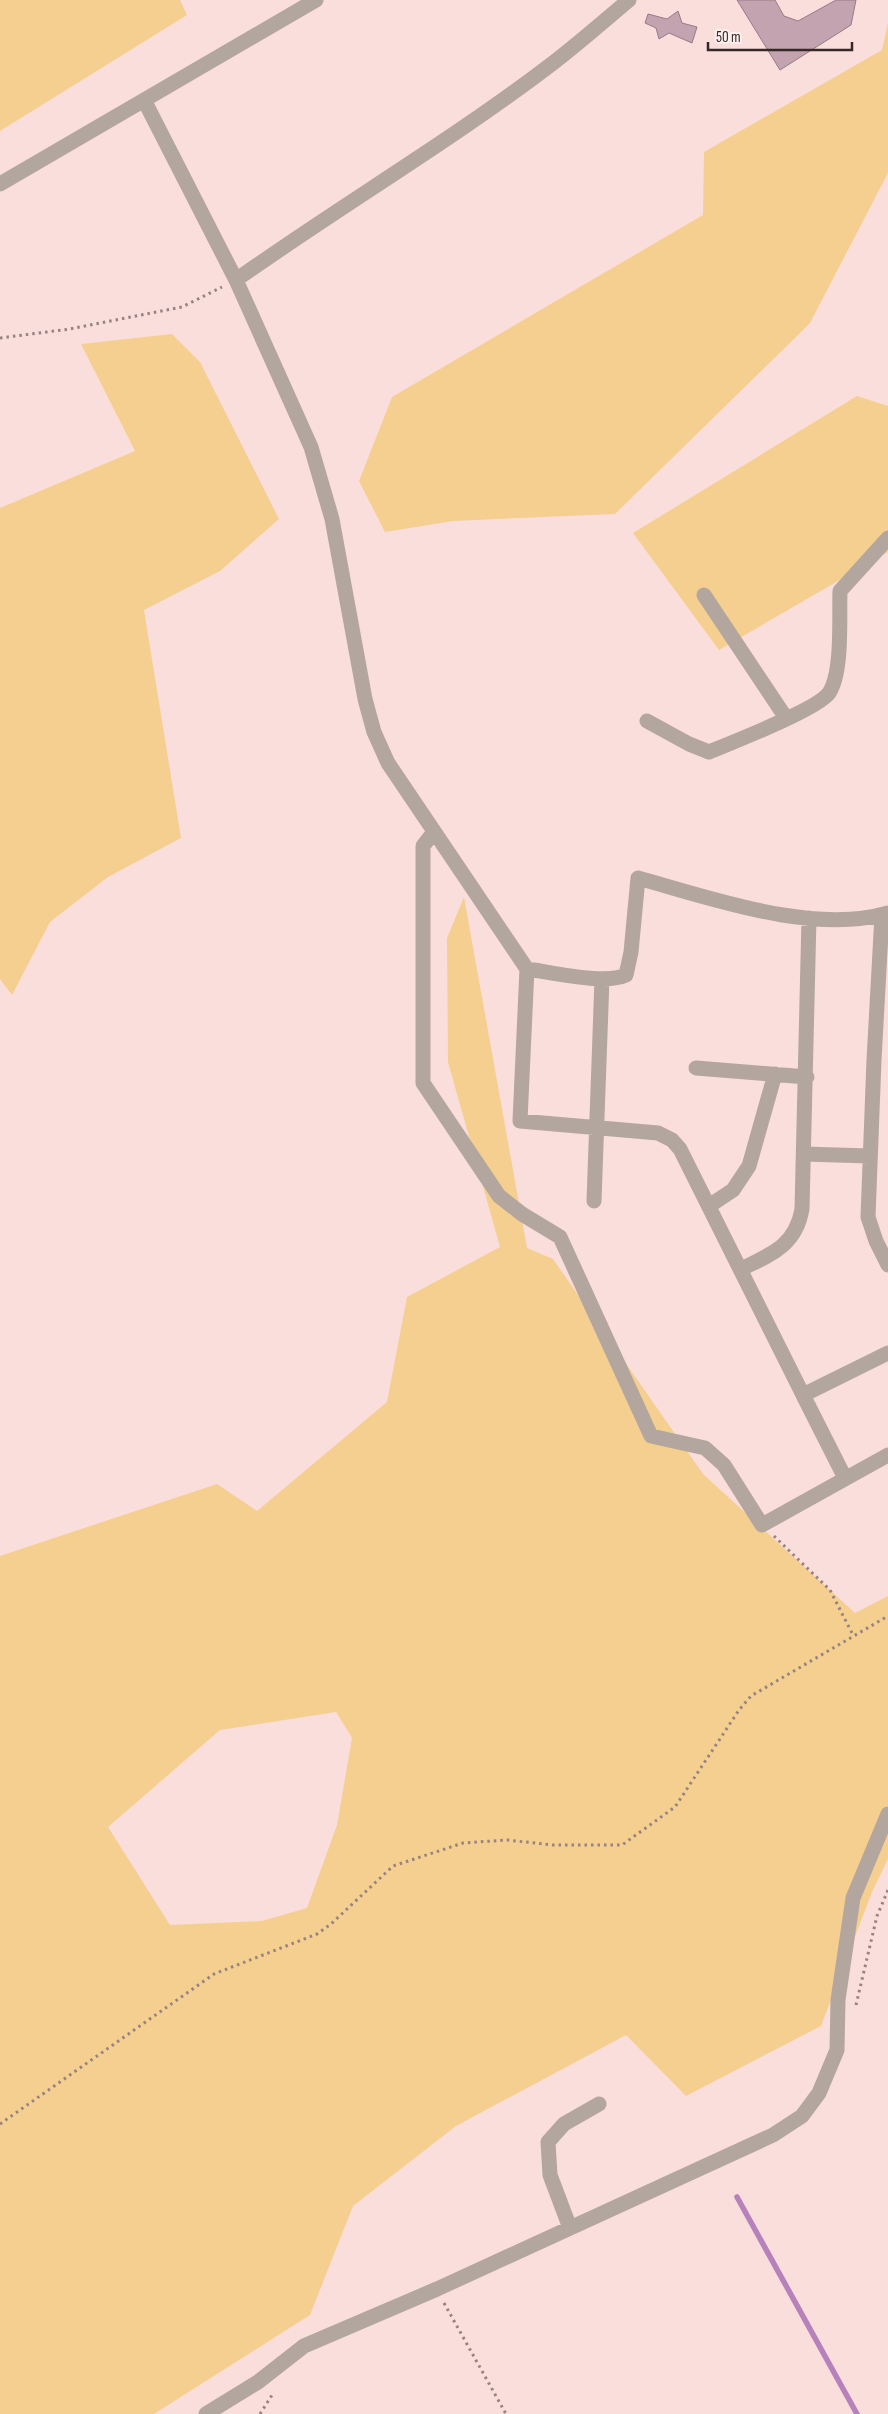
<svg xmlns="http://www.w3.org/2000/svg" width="888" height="2414" viewBox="0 0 888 2414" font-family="'Sofia Sans Condensed',sans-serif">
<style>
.green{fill:#f5cf8f;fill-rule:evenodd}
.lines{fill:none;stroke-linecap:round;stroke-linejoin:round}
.stream{stroke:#b682bb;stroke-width:5.5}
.building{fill:#c2a3af;stroke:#997b87}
.path{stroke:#978381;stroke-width:3;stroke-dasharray:2.5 4;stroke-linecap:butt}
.minor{stroke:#b3a69f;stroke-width:15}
</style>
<rect width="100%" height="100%" fill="#fadedc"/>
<path class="green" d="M 0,0 L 180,0 L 187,15 L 0,131 Z
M 888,23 L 888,173 L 810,323 L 798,335 L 615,514 L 453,521 L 385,532 L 359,481 L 392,397 L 703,215 L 704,152 L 882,50 Z
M 172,334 L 200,362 L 279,519 L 220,571 L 144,610 L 181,838 L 108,877 L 50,922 L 12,995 L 0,979 L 0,508 L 135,451 L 81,344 Z
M 857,396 L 888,406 L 888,552 L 719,650 L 633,533 Z
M 464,897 L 527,1248 L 553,1259 L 703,1474 L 855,1613 L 888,1596 L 888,1859 L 872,1892 L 821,2026 L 686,2096 L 626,2035 L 456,2126 L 353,2206 L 310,2315 L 154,2414 L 0,2414 L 0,1556 L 217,1484 L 257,1511 L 387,1402 L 407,1297 L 500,1247 L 448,1062 L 447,938 ZM 336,1712 L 352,1738 L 337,1825 L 307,1908 L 262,1921 L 170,1925 L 108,1827 L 220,1730 Z"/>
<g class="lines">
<path class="stream" d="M 737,2197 L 857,2414"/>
</g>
<path class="building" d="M 737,0 L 775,0 L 784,16 L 798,21 L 836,0 L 856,0 L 851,25 L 780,70 Z
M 678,11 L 682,23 L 697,27 L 692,43 L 669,33 L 659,39 L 656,28 L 645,23 L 648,14 L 667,19 Z"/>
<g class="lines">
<path class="path" d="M 0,338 L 70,329 L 182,307 L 222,287
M 774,1536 L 830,1590 L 853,1635
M 856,2005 L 877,1916 L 888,1890
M 0,2124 L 214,1974 L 317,1934 L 331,1924 L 393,1866 L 463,1843 L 507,1840 L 553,1845 L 622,1845 L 675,1807 L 739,1710 L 751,1696 L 888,1616
M 444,2303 L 506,2414
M 260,2414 L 274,2392"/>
<path class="minor" d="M 144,100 L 236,280 L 311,447 L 332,519 L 365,699 L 374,732 L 388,763 L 527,969 L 520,1121 L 658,1133 L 672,1140 L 680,1149 L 803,1395 L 888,1353
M 0,184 L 316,0
M 236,280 C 340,206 451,141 553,63 C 579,43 604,21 629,0
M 704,595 L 786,718
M 647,721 L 689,744 L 709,752 C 731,743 818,709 829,693 C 843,672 839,617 840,591 L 888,538
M 434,832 L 423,846 L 423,1083 L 499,1196 L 522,1214 L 560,1237 L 651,1436 L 705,1448 L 724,1465 L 762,1525 L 888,1455
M 882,915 L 874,1060 L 868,1217 L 876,1241 L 888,1265
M 527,969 C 551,972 605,985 626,975 L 631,952 L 638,878 C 711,898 813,935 888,913
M 696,1068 L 807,1077
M 804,1154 L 870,1156
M 594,1201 L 602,979
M 709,1206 L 733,1190 L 749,1166 L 775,1074
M 741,1269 C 772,1254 796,1245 802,1209 L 809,918
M 803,1395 L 845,1478
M 570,2228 L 550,2175 L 548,2142 L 564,2124 L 599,2104
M 206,2414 L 258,2382 L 304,2346 L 437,2289 L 773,2135 L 802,2116 L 819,2093 L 837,2050 L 838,2000 L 853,1898 L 888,1814"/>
</g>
<path d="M708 42v8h144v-8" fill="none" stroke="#352827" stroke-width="2.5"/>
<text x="716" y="42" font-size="15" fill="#352827" stroke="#fdefee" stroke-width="4" paint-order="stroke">50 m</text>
</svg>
